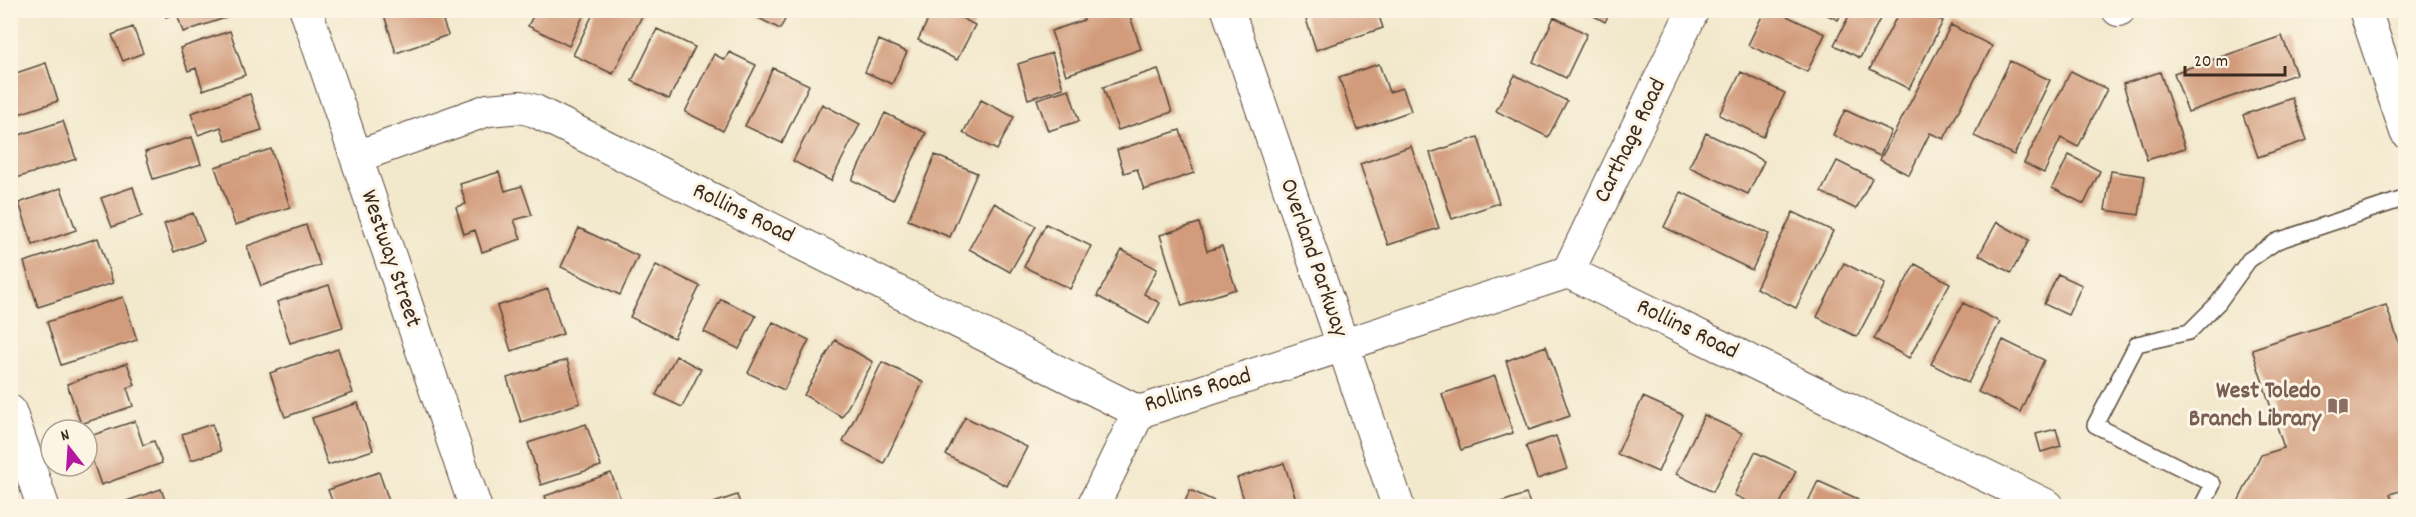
<svg xmlns="http://www.w3.org/2000/svg" width="2416" height="517" viewBox="0 0 2416 517" font-family="Dekko,sans-serif">
<style>
.building{fill:#d29b7b}
.lines{fill:none;stroke-linecap:round;stroke-linejoin:round}
.service-casing{stroke:#564638;stroke-width:18}
.minor-casing{stroke:#564638;stroke-width:34}
.service{stroke:#fff;stroke-width:15}
.minor{stroke:#fff;stroke-width:32}
.labels{text-anchor:middle;dominant-baseline:central;stroke-width:6;stroke-linejoin:round;paint-order:stroke}
.street-label{font-size:24px;fill:#3b2a1e;stroke:#fcf5e5}
.education-label{font-size:24px;font-weight:bold;fill:#785e54;stroke:#fcf5e5;text-anchor:end}
</style>
<rect width="100%" height="100%" fill="#fcf5e5"/>
<filter id="ink" filterUnits="userSpaceOnUse"><feTurbulence type="fractalNoise" baseFrequency=".0167" numOctaves="2"/><feDisplacementMap in="SourceGraphic" scale="12" xChannelSelector="R" yChannelSelector="G"/><feConvolveMatrix kernelMatrix="1 2 1 2 8 2 1 2 1" color-interpolation-filters="sRGB"/></filter>
<filter id="wash" filterUnits="userSpaceOnUse"><feTurbulence type="fractalNoise" baseFrequency=".008" numOctaves="4" result="noise"/><feDisplacementMap in="SourceGraphic" scale="24" xChannelSelector="R" yChannelSelector="G"/><feGaussianBlur stdDeviation="1.35" result="paint"/><feColorMatrix in="noise" values="0 0 0 0 0 0 0 0 0 0 0 0 0 0 0 0 0 1.4 0 .05"/><feComposite in="paint" operator="in"/></filter>
<g filter="url(#wash)">
<rect width="100%" height="100%" fill="#f2e8cc"/>
<g id="blocks">
<path class="building" d="M 164,10 L 222,10 L 225,18 L 183,32 L 177,13 L 166,17 Z
M 398,10 L 439,10 L 448,35 L 396,53 L 384,15 Z
M 536,10 L 586,10 L 569,46 L 528,26 Z
M 595,10 L 645,10 L 613,74 L 573,55 Z
M 748,10 L 790,10 L 780,29 L 747,12 Z
M 933,10 L 946,10 L 975,25 L 957,60 L 918,40 Z
M 1081,10 L 1128,10 L 1141,49 L 1066,75 L 1051,31 L 1084,20 Z
M 1303,10 L 1377,10 L 1383,28 L 1316,50 Z
M 1583,10 L 1611,10 L 1605,22 Z
M 1765,10 L 1774,10 L 1825,34 L 1807,72 L 1748,45 Z
M 1817,10 L 1843,10 L 1838,20 Z
M 1852,10 L 1884,11 L 1860,58 L 1834,45 Z
M 1900,10 L 1921,10 L 1943,21 L 1909,89 L 1870,69 Z
M 1554,17 L 1587,34 L 1566,78 L 1533,62 Z
M 1951,25 L 1992,46 L 1944,139 L 1930,133 L 1909,175 L 1880,160 Z
M 133,27 L 143,53 L 123,61 L 112,35 Z
M 657,29 L 695,47 L 669,99 L 632,81 Z
M 230,31 L 245,75 L 203,90 L 196,68 L 188,71 L 180,48 Z
M 2282,36 L 2296,74 L 2188,112 L 2174,73 Z
M 879,40 L 907,52 L 892,84 L 865,72 Z
M 729,52 L 756,65 L 723,131 L 685,112 L 714,54 L 725,60 Z
M 1052,53 L 1063,88 L 1028,99 L 1018,64 Z
M 2010,61 L 2050,80 L 2014,155 L 1974,136 Z
M 46,63 L 58,101 L 10,117 L 10,75 Z
M 1379,64 L 1389,92 L 1403,88 L 1411,111 L 1357,130 L 1339,77 Z
M 773,68 L 809,85 L 782,143 L 745,126 Z
M 1158,69 L 1172,112 L 1118,130 L 1103,87 Z
M 2071,71 L 2107,89 L 2078,147 L 2061,138 L 2044,173 L 2024,163 Z
M 1741,72 L 1785,93 L 1763,137 L 1719,115 Z
M 2160,72 L 2185,148 L 2147,160 L 2123,84 Z
M 1515,75 L 1567,101 L 1548,137 L 1496,111 Z
M 1069,89 L 1079,121 L 1048,131 L 1037,99 Z
M 250,94 L 262,130 L 226,141 L 221,127 L 198,135 L 191,113 Z
M 2292,98 L 2307,140 L 2258,157 L 2243,115 Z
M 981,100 L 1014,117 L 997,150 L 963,133 Z
M 822,104 L 860,124 L 831,181 L 793,161 Z
M 1845,110 L 1891,131 L 1880,156 L 1833,135 Z
M 885,113 L 926,133 L 893,200 L 852,180 Z
M 63,121 L 76,159 L 10,180 L 10,138 Z
M 1180,130 L 1194,173 L 1144,190 L 1137,169 L 1124,173 L 1117,150 Z
M 1706,133 L 1764,161 L 1748,194 L 1689,167 Z
M 192,137 L 201,164 L 153,179 L 145,152 Z
M 1478,137 L 1499,203 L 1452,219 L 1430,153 Z
M 1411,146 L 1439,228 L 1388,245 L 1360,164 Z
M 271,149 L 290,207 L 235,225 L 215,167 Z
M 935,155 L 977,173 L 950,237 L 908,220 Z
M 2069,155 L 2100,171 L 2084,204 L 2052,188 Z
M 1837,161 L 1872,178 L 1856,209 L 1821,192 Z
M 2111,171 L 2145,176 L 2139,215 L 2105,210 Z
M 499,172 L 505,191 L 522,186 L 532,215 L 514,220 L 521,239 L 482,252 L 475,230 L 464,234 L 456,207 L 466,204 L 460,184 Z
M 133,187 L 142,216 L 112,227 L 101,198 Z
M 61,188 L 76,230 L 33,245 L 19,203 Z
M 1681,192 L 1769,234 L 1752,270 L 1664,227 Z
M 994,203 L 1036,226 L 1010,272 L 969,249 Z
M 1793,212 L 1833,231 L 1796,308 L 1756,288 Z
M 193,213 L 204,241 L 174,252 L 164,224 Z
M 1997,222 L 2029,240 L 2011,273 L 1979,255 Z
M 1199,223 L 1207,251 L 1222,246 L 1236,289 L 1182,306 L 1160,235 Z
M 1046,224 L 1091,246 L 1070,289 L 1024,267 Z
M 306,225 L 320,265 L 261,286 L 247,246 Z
M 579,228 L 638,256 L 620,295 L 561,267 Z
M 98,238 L 113,283 L 38,307 L 24,262 Z
M 1122,250 L 1157,269 L 1144,294 L 1160,303 L 1149,324 L 1097,296 Z
M 1844,263 L 1885,284 L 1857,337 L 1817,317 Z
M 1915,264 L 1950,283 L 1909,358 L 1874,339 Z
M 656,265 L 700,286 L 674,338 L 630,317 Z
M 2058,274 L 2082,285 L 2068,315 L 2044,304 Z
M 329,285 L 343,327 L 290,343 L 277,302 Z
M 548,289 L 563,334 L 511,351 L 497,306 Z
M 123,297 L 137,340 L 61,365 L 47,322 Z
M 721,299 L 756,316 L 739,349 L 704,332 Z
M 1963,303 L 2000,322 L 1968,383 L 1931,364 Z
M 2386,305 L 2406,364 L 2406,489 L 2390,494 L 2394,506 L 2236,506 L 2261,455 L 2284,448 L 2252,349 Z
M 773,322 L 809,340 L 784,390 L 748,373 Z
M 835,340 L 873,362 L 842,417 L 804,395 Z
M 2003,340 L 2044,360 L 2020,412 L 1978,392 Z
M 1546,346 L 1570,416 L 1529,430 L 1506,361 Z
M 338,349 L 353,393 L 285,417 L 270,373 Z
M 676,356 L 701,369 L 682,407 L 656,395 Z
M 567,360 L 580,403 L 521,422 L 507,378 Z
M 882,362 L 923,382 L 884,463 L 843,442 Z
M 127,363 L 135,385 L 127,388 L 133,406 L 81,424 L 67,384 Z
M 1495,376 L 1513,433 L 1461,450 L 1442,394 Z
M 1643,397 L 1683,415 L 1658,472 L 1617,454 Z
M 358,403 L 373,450 L 328,465 L 312,418 Z
M 1704,415 L 1742,433 L 1713,492 L 1676,474 Z
M 965,417 L 1027,447 L 1007,486 L 946,455 Z
M 135,421 L 143,445 L 154,441 L 162,463 L 101,485 L 87,445 L 87,437 Z
M 212,424 L 221,451 L 191,460 L 182,434 Z
M 586,424 L 601,466 L 541,485 L 528,443 Z
M 2056,429 L 2061,446 L 2041,452 L 2036,434 Z
M 1556,436 L 1567,469 L 1537,479 L 1526,446 Z
M 1755,452 L 1796,471 L 1779,506 L 1747,506 L 1749,502 L 1734,495 Z
M 1284,463 L 1298,506 L 1246,506 L 1237,478 Z
M 379,472 L 390,504 L 382,506 L 334,506 L 328,490 Z
M 611,473 L 623,506 L 549,506 L 545,496 Z
M 1818,481 L 1858,499 L 1855,506 L 1806,506 Z
M 161,489 L 167,506 L 122,506 L 121,503 Z
M 1190,490 L 1225,506 L 1183,506 Z
M 1526,494 L 1531,506 L 1489,506 Z
M 737,495 L 741,506 L 705,506 Z"/>
</g>
</g>
<g filter="url(#ink)">
<use href="#blocks" fill-opacity="0" stroke="#564638" stroke-width="1.5"/>
<g class="lines">
<g class="service-casing">
<path id="service" d="M 2202,506 L 2213,484 L 2095,425 L 2137,344 L 2189,332 L 2218,303 L 2249,260 L 2277,241 L 2406,198"/>
</g>
<g class="minor-casing">
<path id="minor" d="M 306,10 L 475,506
M 1228,10 L 1398,506
M 2118,10 L 2119,10
M 2365,10 L 2406,132
M 356,157 L 488,110 L 521,107 L 535,111 L 1139,412 L 1568,272 L 2048,506
M 1568,272 L 1693,10
M 10,411 L 43,506
M 1093,506 L 1139,412"/>
</g>
<use href="#service" class="service"/>
<use href="#minor" class="minor"/>
</g>
</g>
<defs>
<g id="library-bare" transform="scale(1.62)"><path d="M-6-4Q-3-5.5-.7-3.5V5Q-3 3-6 4ZM6-4Q3-5.5 .7-3.5V5Q3 3 6 4Z" fill="#8d6e63" stroke="#fcf5e5" stroke-width="2.5" paint-order="stroke"/></g>
</defs>
<g fill-rule="evenodd">
<use href="#library-bare" x="2338" y="406"/>
</g>
<g class="labels">
<g class="street-label">
<text transform="translate(1631 141) rotate(-64)">Carthage Road</text>
<text transform="translate(743 214) rotate(26)">Rollins Road</text>
<text transform="translate(1313 258) rotate(71)">Overland Parkway</text>
<text transform="translate(390 259) rotate(71)">Westway Street</text>
<text transform="translate(1687 330) rotate(26)">Rollins Road</text>
<text transform="translate(1198 391) rotate(-16)">Rollins Road</text>
</g>
<g class="education-label">
<text x="2321" y="392">West Toledo<tspan x="2321" dy="28">Branch Library</tspan></text>
</g>
</g>
<rect width="2416" height="517" fill="none" stroke="#fcf5e5" stroke-width="36"/>
<g transform="translate(69 448) rotate(343)"><circle r="28" fill="#fcf5e5" stroke="#afa495" stroke-width="1.5"/>
<path d="M0-4.5L10 22L0 15L-10 22Z" fill="#b5179e"/>
<text y="-9" font-size="16" font-weight="bold" text-anchor="middle" fill="#3b2a1e">N</text>
</g>
<path d="M2185 66v9h100v-9" fill="none" stroke="#3b2a1e" stroke-width="3"/>
<text x="2194" y="66" font-size="18" fill="#3b2a1e" stroke="#fcf5e5" stroke-width="4.5" paint-order="stroke">20 m</text>
</svg>
